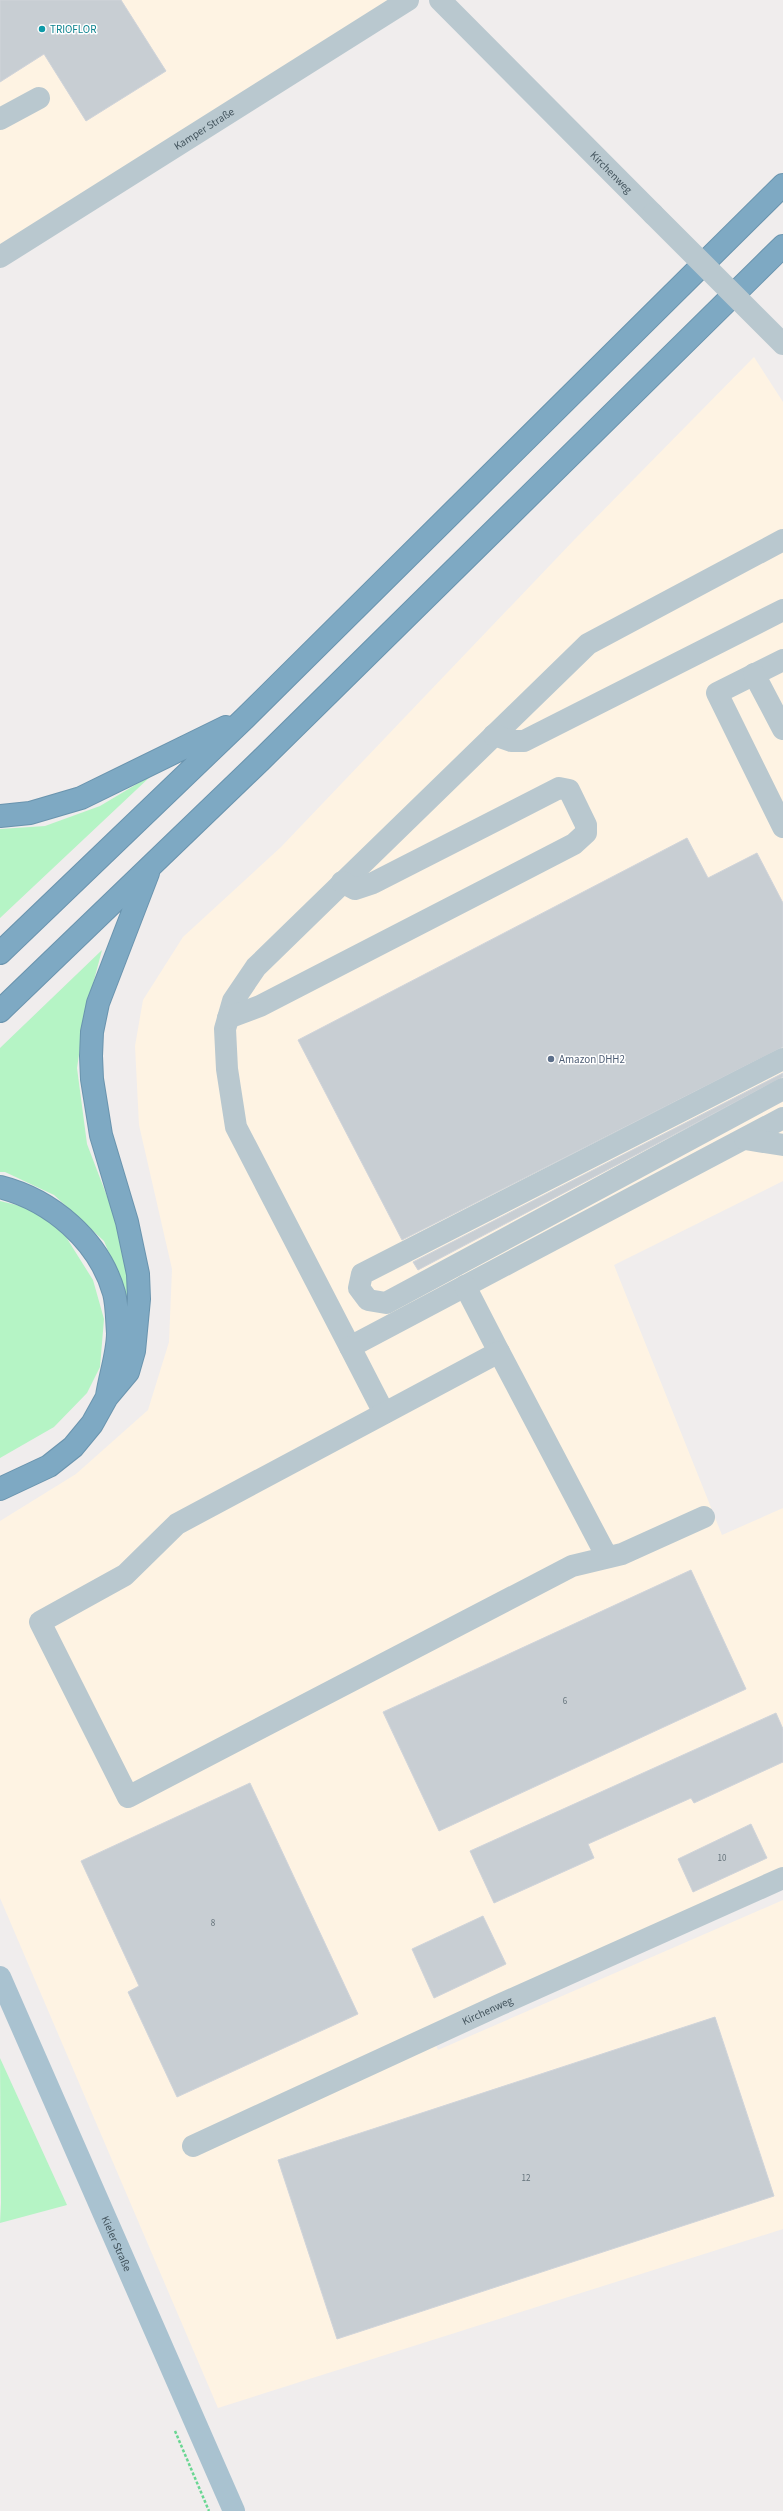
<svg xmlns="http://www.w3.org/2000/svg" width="783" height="2511" viewBox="0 0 783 2511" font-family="'Source Sans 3',sans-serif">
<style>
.commercial{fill:#fef3e3}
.green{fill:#b5f4c5}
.building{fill:#c8ced3;stroke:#d0d4da}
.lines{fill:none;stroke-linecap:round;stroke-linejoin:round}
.highway-casing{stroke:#6a94ae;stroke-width:24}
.path{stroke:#69d692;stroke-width:2.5;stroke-dasharray:3 2;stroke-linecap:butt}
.minor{stroke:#b9c8cf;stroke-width:22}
.major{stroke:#a9c2d0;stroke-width:22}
.highway{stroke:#7ea9c3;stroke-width:22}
.minor-bridge{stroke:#b9c8cf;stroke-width:22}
.culture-dot{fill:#0f9aa8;stroke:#fff;stroke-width:1.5}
.service-dot{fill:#5c6f8a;stroke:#fff;stroke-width:1.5}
.labels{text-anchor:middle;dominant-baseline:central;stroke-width:3;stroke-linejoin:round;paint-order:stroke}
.number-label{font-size:9px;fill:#64727a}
.culture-label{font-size:11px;fill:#0d838f;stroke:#fff;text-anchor:start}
.street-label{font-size:11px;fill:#43545d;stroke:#fff}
.service-label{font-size:11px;fill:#4e5e75;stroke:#fff;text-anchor:start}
</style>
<rect width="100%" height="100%" fill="#f0eded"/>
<path class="commercial" d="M 0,0 L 408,0 L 0,259 Z
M 754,357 L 783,402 L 783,1181 L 614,1265 L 722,1535 L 783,1508 L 783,1872 L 429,2031 L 438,2050 L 783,1900 L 783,2229 L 218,2408 L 0,1898 L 0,1521 L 76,1474 L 148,1410 L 169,1342 L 172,1269 L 139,1125 L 135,1046 L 143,1000 L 183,937 L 281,847 L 574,540 Z"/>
<path class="green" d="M 152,775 L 0,918 L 0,829 L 45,826 L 100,806 Z
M 102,950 L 85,1014 L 77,1068 L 87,1144 L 121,1233 L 131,1286 L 128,1335 L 124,1289 L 104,1241 L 54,1195 L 5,1172 L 0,1172 L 0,1048 Z
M 0,1201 L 37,1210 L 66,1237 L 93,1280 L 104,1319 L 100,1367 L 87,1393 L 54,1427 L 0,1458 Z
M 0,2058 L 67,2205 L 0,2223 L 1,2203 Z"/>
<path class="building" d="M 0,0 L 121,0 L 166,71 L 86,121 L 44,54 L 0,82 Z
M 687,838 L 708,878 L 757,853 L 783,903 L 783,1047 L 402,1240 L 298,1040 Z
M 783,1073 L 783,1077 L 418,1270 L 413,1262 Z
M 691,1570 L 746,1689 L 439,1831 L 383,1712 Z
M 776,1713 L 783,1729 L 783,1762 L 694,1803 L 691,1798 L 588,1844 L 594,1858 L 494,1903 L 470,1851 Z
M 250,1783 L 358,2014 L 177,2097 L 128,1992 L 139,1986 L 81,1861 Z
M 751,1824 L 767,1858 L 693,1892 L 678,1859 Z
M 483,1916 L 506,1964 L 434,1998 L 412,1949 Z
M 715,2017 L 774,2196 L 337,2339 L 278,2160 Z"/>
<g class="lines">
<g class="highway-casing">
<path id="highway" d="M 0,816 L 30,813 L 81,798 L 226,727
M 0,953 L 245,718 L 783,185
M 0,1011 L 261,760 L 783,246
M 0,1187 C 51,1200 99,1240 114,1293 C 117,1304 117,1320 118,1333 C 118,1353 110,1376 107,1396
M 0,1489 L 49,1466 L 73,1447 L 92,1424 L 107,1397 L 128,1372 L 134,1351 L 139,1299 L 138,1274 L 127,1222 L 101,1135 L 92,1079 L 91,1056 L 92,1032 L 98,1003 L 148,873"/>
</g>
<path class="path" d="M 175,2431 L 209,2511"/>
<g class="minor">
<path id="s1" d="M 440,0 L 653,214"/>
<path d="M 0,119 L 39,98"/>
<path id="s2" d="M 0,257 L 408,0"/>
<path d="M 783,540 L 588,644 L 256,967 L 233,1001 L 225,1029 L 227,1069 L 236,1127 L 350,1347 L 783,1118"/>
<path d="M 783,660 L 717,693 L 783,827"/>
<path d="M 754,674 L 783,729"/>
<path d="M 494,735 L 511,741 L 524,741 L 783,610"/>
<path d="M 228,1018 L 260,1006 L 574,844 L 586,833 L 586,825 L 569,790 L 559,788 L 373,883 L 355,889 L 342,882"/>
<path d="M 783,1059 L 362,1274 L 359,1288 L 368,1300 L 386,1303 L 783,1089"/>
<path d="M 745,1139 L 783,1145"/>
<path d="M 465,1286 L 499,1352"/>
<path d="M 350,1347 L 384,1413"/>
<path d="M 607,1557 L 499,1352 L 177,1524 L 125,1575 L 40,1622 L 128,1797 L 572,1566 L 622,1554 L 704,1517"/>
<path id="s3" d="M 193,2146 L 499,2005 L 783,1878"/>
</g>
<path class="major" id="s4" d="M 0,1977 L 234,2511"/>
<use href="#highway" class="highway"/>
<path class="minor-bridge" d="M 653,214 L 783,344"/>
</g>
<circle class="culture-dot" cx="42" cy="29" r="4"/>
<circle class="service-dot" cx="551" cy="1059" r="4"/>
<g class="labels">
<g class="number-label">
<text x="565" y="1701">6</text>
<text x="722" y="1858">10</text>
<text x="213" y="1923">8</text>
<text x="526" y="2178">12</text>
</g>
<g class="culture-label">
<text x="50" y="29">TRIOFLOR</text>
</g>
<g class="street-label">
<text stroke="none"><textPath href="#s2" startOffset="241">Kamper Straße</textPath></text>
<text stroke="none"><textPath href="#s1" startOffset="243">Kirchenweg</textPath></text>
<text stroke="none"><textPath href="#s3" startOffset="324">Kirchenweg</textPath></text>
<text stroke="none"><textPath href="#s4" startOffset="291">Kieler Straße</textPath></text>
</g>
<g class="service-label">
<text x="559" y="1059">Amazon DHH2</text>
</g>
</g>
</svg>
